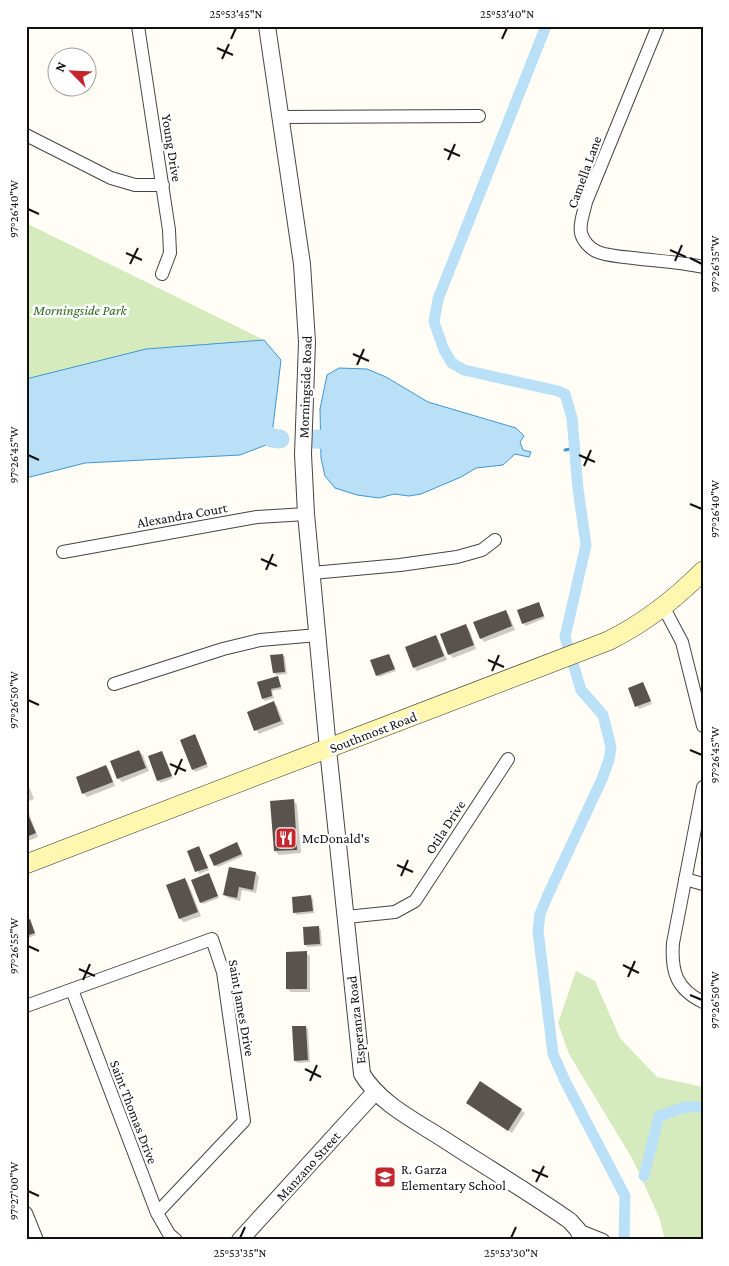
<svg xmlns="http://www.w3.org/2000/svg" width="729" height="1266" viewBox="0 0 729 1266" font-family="'Crimson Pro',serif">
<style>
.green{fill:#d5ebbd}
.water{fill:#b9e0f7;stroke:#3f96cf}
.shadow{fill:#0003}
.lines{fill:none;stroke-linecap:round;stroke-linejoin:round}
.stream{stroke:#3f96cf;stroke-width:3}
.canal{stroke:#b9e0f7;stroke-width:11}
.river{stroke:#b9e0f7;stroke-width:19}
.building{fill:#5a524d}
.minor-casing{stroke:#444;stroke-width:14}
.tertiary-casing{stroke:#444;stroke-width:18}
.secondary-casing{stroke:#333;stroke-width:20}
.minor{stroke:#fff;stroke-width:12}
.tertiary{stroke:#fff;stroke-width:16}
.secondary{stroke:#fff6b0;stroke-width:19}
.ticks{fill:none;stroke:#111;stroke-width:2}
.labels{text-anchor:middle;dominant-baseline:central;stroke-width:5;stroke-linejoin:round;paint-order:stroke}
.street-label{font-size:14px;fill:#111;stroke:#fff}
.park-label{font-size:14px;font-style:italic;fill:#2f6b1f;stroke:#fff}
.poi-label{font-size:14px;fill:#111;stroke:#fff;text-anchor:start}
.neatline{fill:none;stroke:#111;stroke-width:2}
.ticks-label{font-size:12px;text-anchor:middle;fill:#111}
</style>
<rect width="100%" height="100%" fill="#fffdf5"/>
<path class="green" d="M 26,223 L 264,340 L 146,349 L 26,379 Z
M 576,971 L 595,981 L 620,1038 L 657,1077 L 703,1087 L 703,1240 L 665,1240 L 659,1217 L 633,1160 L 569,1054 L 558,1023 Z"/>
<path class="water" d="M 264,340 L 281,360 L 271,443 L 240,455 L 85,463 L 26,478 L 26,379 L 146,349 Z
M 339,368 L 367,369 L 386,377 L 428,402 L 516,428 L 524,436 L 520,442 L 523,450 L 531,452 L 529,457 L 515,454 L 503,465 L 476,468 L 461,477 L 421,494 L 409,496 L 394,494 L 379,498 L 357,495 L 335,488 L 325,476 L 321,458 L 320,409 L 327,375 Z"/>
<path class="shadow" d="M 538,603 L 545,618 L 526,626 L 523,623 Z
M 506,611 L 509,615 L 515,630 L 484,642 L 481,638 Z
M 465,625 L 469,629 L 476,649 L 453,658 L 449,654 Z
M 436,637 L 439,641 L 447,660 L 417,671 L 414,668 Z
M 282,655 L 285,657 L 287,674 L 276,675 L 274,673 Z
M 389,655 L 396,671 L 379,677 L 377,675 Z
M 277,678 L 282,689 L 272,691 L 274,698 L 265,701 L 263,699 Z
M 643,684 L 652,704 L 639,709 L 630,689 Z
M 274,703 L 277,706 L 284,724 L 259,734 L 256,730 L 249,712 Z
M 195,735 L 208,767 L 195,772 L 193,769 Z
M 139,751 L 143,755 L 149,771 L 122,782 L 118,778 Z
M 162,752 L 173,778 L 161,783 L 158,780 Z
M 106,766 L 109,770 L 115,786 L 87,797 L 83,793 Z
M 26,779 L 34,799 L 26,802 Z
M 293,801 L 297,804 L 301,853 L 279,855 L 275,851 Z
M 26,806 L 38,837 L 26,842 Z
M 239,846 L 243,856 L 218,867 L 215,865 Z
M 199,847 L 209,870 L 199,874 L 189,851 Z
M 256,873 L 259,877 L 256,893 L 242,890 L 240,901 L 228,898 L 224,895 Z
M 209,874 L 219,898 L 203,904 L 201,902 Z
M 185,879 L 188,883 L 201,916 L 184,922 L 180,919 L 168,886 Z
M 310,897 L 313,899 L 314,913 L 297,915 L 295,913 Z
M 29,921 L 36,935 L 26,939 L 26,922 Z
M 319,928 L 321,930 L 322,946 L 307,947 L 305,944 Z
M 306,953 L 310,956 L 310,992 L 291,992 L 287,989 Z
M 306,1027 L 308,1029 L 310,1062 L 298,1063 L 295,1061 Z
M 467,1103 L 521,1110 L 525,1113 L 512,1133 Z"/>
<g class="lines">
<path class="stream" d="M 565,450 L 575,448"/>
<path class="canal" d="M 546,26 L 438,299 L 434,322 L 444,350 L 452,363 L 464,370 L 558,391 L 565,394 L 572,418 L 578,489 L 586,545 L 565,637 L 581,690 L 603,715 L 611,747 L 609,760 L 602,779 L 547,897 L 540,914 L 538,931 L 553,1054 L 565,1081 L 625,1196 L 624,1240
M 644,1176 L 659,1116 L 686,1107 L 703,1107"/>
<path class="river" d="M 250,424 L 272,438 L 280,439
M 315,439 L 346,440"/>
</g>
<path class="building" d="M 539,602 L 544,616 L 522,624 L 517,610 Z
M 506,610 L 512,626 L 480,639 L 473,622 Z
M 466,624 L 474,645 L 448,655 L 440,634 Z
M 436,635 L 444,656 L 413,668 L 405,647 Z
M 283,654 L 285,672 L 273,673 L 270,655 Z
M 389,654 L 395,669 L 376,676 L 370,660 Z
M 278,676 L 281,687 L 271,689 L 272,696 L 262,699 L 257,682 Z
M 643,682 L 651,701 L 635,707 L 628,688 Z
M 274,701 L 281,721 L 254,731 L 247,712 Z
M 195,734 L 207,764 L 192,770 L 180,740 Z
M 139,750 L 146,768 L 117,779 L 110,761 Z
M 162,751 L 172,776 L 157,781 L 148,756 Z
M 106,765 L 113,782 L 82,794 L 76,777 Z
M 294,799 L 297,850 L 274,851 L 270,801 Z
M 26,810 L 36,833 L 26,837 Z
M 237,842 L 242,854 L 214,866 L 209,855 Z
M 199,846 L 208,868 L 195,872 L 187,851 Z
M 229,867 L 256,872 L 253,890 L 239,887 L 237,898 L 223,895 Z
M 209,873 L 218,896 L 200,903 L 191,880 Z
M 185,878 L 198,912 L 179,919 L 166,885 Z
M 311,895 L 313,911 L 293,913 L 292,897 Z
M 30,919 L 35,933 L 26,936 L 26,921 Z
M 319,926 L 320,944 L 304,945 L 303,927 Z
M 307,951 L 307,989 L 286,989 L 286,952 Z
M 292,1026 L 306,1026 L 308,1060 L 294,1061 Z
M 480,1081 L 522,1109 L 508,1131 L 466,1103 Z"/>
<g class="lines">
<g class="minor-casing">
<path id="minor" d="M 138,26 L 169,230 L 170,253 L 162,274
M 658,26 L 586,202 C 584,212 579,223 581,233 C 583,241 590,249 598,252 C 609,256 622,257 633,258 C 656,261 680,262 703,267
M 280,117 L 479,116
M 26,135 L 111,178 L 135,185 L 163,185
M 63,552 L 257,517 L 306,514
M 312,573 L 400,565 L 457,557 L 482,550 L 495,540
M 664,608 L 682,642 L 703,726
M 114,684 L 223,649 L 260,640 L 318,635
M 703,787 L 673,943 C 671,971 676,989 703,1002
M 685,879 L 703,884
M 346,917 L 395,912 L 415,901 L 508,759
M 72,990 L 157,1213 L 169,1234 L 176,1240
M 26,1006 L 212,939 L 223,972 L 244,1121 L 157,1213
M 26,1213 L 37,1240
M 578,1230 L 603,1240"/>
</g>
<g class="tertiary-casing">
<path id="tertiary" d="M 267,26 L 302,264 L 307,342 L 303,454 L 306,514 L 328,749 L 362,1074 C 380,1104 416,1121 445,1140 C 486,1167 529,1192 570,1221 L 578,1230 L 582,1240
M 240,1240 L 375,1092"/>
</g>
<g class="secondary-casing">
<path id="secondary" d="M 26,864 L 608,641 C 645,623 674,600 703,571"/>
</g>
<use href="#minor" class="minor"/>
<use href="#tertiary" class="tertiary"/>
<use href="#secondary" class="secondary"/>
</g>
<path class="ticks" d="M 231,39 L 236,28M 502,39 L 507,28M 217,48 L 233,55M 222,59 L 229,44M 444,149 L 460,156M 448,160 L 455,144M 28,209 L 39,214M 670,250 L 686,257M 126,253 L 142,260M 690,258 L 702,264M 675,261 L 682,245M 130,264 L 138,248M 353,354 L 369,361M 357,365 L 364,349M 28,455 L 39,460M 579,455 L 595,462M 584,466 L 591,450M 690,504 L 702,509M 261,559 L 277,566M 266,570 L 273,554M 488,660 L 504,667M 492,671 L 499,655M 28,700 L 39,705M 690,750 L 702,755M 170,764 L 186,771M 175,775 L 182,759M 397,865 L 413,872M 401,876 L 408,860M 28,946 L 39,951M 623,965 L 639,973M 79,969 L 95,976M 628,977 L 635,961M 83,980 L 90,964M 690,995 L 702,1000M 305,1069 L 321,1077M 310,1081 L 317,1065M 532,1170 L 548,1177M 536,1182 L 544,1166M 28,1191 L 39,1196M 240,1238 L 245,1227M 511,1238 L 516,1227"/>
<defs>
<g id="restaurant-square" transform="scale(1.125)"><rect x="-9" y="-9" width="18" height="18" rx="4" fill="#c4262e" stroke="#fff"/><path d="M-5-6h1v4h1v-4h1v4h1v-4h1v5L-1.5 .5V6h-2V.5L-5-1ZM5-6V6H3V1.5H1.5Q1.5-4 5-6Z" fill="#fff"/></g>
<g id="school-square" transform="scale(1.125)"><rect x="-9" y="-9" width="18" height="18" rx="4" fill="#c4262e" stroke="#fff"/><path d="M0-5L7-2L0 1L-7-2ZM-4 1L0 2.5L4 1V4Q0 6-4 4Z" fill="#fff"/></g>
</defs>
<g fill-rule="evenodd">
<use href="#restaurant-square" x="286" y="838"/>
<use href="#school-square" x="385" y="1177"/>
</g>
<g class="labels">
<g class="street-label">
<text transform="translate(172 148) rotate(81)">Young Drive</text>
<text transform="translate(584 172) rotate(-70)">Camella Lane</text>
<text transform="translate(305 387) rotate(-88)">Morningside Road</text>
<text transform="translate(182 515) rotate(-10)">Alexandra Court</text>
<text transform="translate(373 732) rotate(-21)">Southmost Road</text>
<text transform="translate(445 827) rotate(-57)">Otila Drive</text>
<text transform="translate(242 1008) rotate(80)">Saint James Drive</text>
<text transform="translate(356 1020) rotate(-96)">Esperanza Road</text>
<text transform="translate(134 1112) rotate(69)">Saint Thomas Drive</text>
<text transform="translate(308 1166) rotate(-48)">Manzano Street</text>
</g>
<g class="park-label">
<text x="80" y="310">Morningside Park</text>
</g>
<g class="poi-label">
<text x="302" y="838">McDonald's</text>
<text x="401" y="1169">R. Garza<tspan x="401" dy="16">Elementary School</tspan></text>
</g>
</g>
<rect width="729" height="1266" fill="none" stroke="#ffffff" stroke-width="55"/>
<g transform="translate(72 72) rotate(294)"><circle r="24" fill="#ffffff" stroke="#a0a0a0"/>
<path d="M0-4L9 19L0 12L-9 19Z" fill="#c4262e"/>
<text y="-8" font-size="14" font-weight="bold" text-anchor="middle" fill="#111111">N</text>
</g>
<rect x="28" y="28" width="674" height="1210" class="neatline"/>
<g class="ticks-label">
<text x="236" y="18">25°53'45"N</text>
<text x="507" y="18">25°53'40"N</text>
<text transform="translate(14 209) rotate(-90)" y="4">97°26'40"W</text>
<text transform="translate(715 264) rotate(-90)" y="4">97°26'35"W</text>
<text transform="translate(14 455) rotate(-90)" y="4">97°26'45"W</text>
<text transform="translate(715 509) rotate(-90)" y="4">97°26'40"W</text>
<text transform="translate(14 700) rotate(-90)" y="4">97°26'50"W</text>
<text transform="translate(715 755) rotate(-90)" y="4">97°26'45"W</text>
<text transform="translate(14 946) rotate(-90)" y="4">97°26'55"W</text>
<text transform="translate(715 1000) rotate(-90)" y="4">97°26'50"W</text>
<text transform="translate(14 1191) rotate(-90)" y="4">97°27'00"W</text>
<text x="240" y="1257">25°53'35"N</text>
<text x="511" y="1257">25°53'30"N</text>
</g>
</svg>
